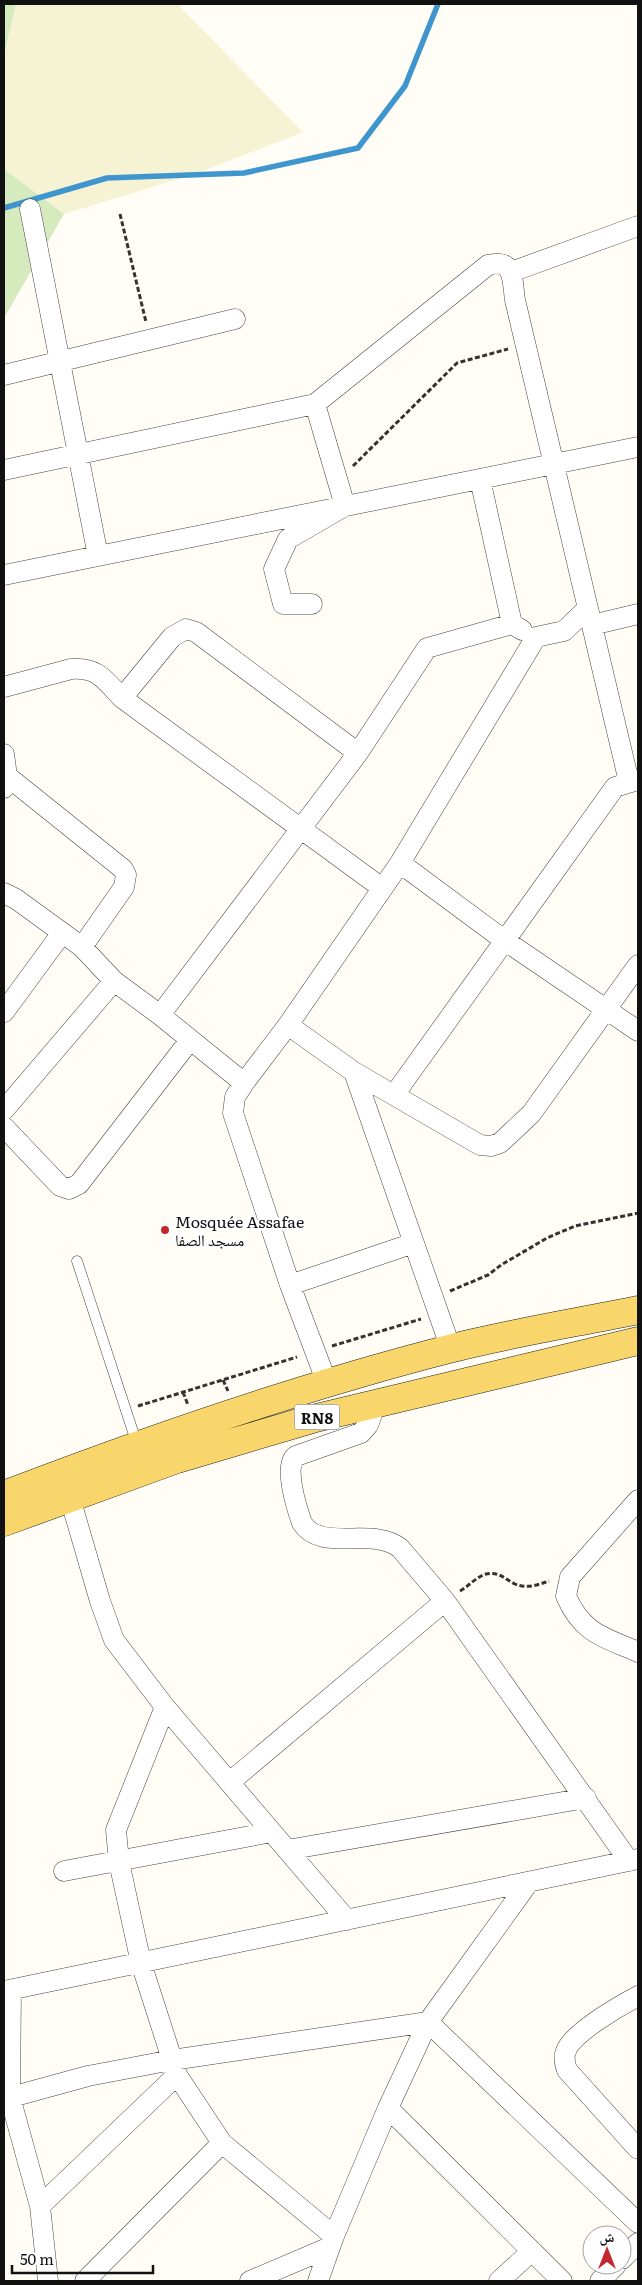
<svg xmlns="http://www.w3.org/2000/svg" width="642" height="2285" viewBox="0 0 642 2285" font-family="Literata,'Noto Naskh Arabic',serif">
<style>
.farmland{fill:#f6f3d4}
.green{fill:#d5ebbd}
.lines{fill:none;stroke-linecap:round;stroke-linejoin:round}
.stream{stroke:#3f96cf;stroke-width:5.5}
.lane-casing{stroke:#444;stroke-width:11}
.street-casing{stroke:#444;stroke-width:21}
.primary-casing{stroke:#222;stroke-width:29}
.path{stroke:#333;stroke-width:3;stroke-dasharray:5 2.5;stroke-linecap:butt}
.lane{stroke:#fff;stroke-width:10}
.street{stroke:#fff;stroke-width:20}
.primary{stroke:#f9d66b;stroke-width:28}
.poi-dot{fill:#c4262e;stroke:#fff;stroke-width:2}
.labels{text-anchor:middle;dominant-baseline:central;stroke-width:5;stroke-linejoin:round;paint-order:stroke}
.shield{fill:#fff;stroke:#585858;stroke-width:1}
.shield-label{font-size:15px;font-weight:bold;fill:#111}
.poi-label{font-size:16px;fill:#111;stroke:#fff;text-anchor:start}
</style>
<rect width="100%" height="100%" fill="#fffdf5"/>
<path class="farmland" d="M 16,4 L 183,4 L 180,7 L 303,132 L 198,173 L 64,214 L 4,169 L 4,55 Z"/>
<path class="green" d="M 4,4 L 16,4 L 4,55 Z
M 4,169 L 64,214 L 4,318 Z"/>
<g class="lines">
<path class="stream" d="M 4,208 L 107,178 L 244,173 L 358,148 L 405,86 L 438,4"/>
<g class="lane-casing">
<path id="lane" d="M 77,1261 L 137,1444"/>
</g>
<g class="street-casing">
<path id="street" d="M 30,209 L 98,556
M 511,272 L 638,226
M 4,375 L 235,319
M 4,470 L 315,404 L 488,265 C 515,258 512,280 515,300 L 629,782
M 480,479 L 512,624 L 522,630
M 4,575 L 638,447
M 312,604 L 283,604 L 274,569 L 288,539 L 345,506 L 315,404
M 592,625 L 638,614
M 4,687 L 71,669 C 98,667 105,680 122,698
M 358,753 L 196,632 L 186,629 L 172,637 L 122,698 L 382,888
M 4,754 L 7,776 L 4,788
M 7,776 L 123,869 L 126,875 L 124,887 L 82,947
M 400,863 L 504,940 L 638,1031
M 4,893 L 16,899 L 82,947 L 114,981 L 160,1015 L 244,1083
M 4,1012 L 62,933
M 160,1015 L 358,753 L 427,648 L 512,624
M 288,1025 L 354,1072 L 480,1145 L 491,1146 L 500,1143 L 531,1114 L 638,965
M 354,1072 L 451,1349
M 394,1095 L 615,787 L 638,780
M 4,1110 L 114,981
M 4,1127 L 60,1186 L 69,1189 L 79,1184 L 190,1040
M 290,1285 L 414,1243
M 327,1383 L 290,1285 L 233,1113 L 235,1097 L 244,1083 L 288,1025 L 400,863 L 536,637 L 564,631 L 588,608
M 376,1403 L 368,1425 L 361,1433 L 296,1456 C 283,1465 297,1509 302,1523 C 321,1553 373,1526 400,1548 L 445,1601 L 629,1861
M 70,1498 L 100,1601 L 114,1640 L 165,1707 L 347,1920
M 638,1500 L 570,1577 L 566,1596 C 582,1633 603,1637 638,1652
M 165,1707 L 116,1830 L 119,1862 L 141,1963 L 177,2075 L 222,2143 L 334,2236
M 230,1782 L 445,1601
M 287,1850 L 586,1798
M 64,1871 L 272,1832
M 11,1990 L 10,2097 L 40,2206 L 48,2281
M 4,1991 L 638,1859
M 638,1996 C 621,2005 572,2033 566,2051 C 563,2058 565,2064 567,2070 L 638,2149
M 4,2099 L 88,2076 L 172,2060 L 428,2022 L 638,2223
M 388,2108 L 562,2281
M 40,2206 L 177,2075
M 622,2259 L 638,2243
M 85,2281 L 222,2143
M 250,2281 L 330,2247
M 318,2281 L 334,2236 L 388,2108 L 428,2022 L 529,1882
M 499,2281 L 532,2251
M 600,2281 L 616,2265"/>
</g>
<g class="primary-casing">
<path id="primary" d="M 4,1495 C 150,1439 297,1388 449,1349 C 511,1333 575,1323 638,1310
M 4,1522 L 177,1459 L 312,1419 L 638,1341"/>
</g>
<path class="path" d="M 120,214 L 146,322
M 353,466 L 457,363 L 508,349
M 450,1291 L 488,1275 L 501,1265 L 547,1238 L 575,1226 L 638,1213
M 332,1346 L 421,1319
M 223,1380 L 228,1391
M 183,1392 L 188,1405
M 138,1406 L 297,1357
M 460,1591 C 469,1586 476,1577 486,1574 C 498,1571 505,1579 515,1584 C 526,1589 538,1585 549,1581"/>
<use href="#lane" class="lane"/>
<use href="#street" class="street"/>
<use href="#primary" class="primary"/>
</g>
<circle class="poi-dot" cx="165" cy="1230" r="5"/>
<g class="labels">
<rect class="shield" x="294.5" y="1404.5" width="45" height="25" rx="4"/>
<g class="shield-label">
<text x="317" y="1417">RN8</text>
</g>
<g class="poi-label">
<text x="175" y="1221">Mosquée Assafae<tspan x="175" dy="18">مسجد الصفا</tspan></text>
</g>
</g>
<rect width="642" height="2285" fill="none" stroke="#111111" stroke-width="10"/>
<g transform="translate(607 2250)"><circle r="24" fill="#ffffff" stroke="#a0a0a0"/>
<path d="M0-4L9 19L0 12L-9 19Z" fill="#c4262e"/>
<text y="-8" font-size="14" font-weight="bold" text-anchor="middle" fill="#111111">ش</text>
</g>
<path d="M12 2265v8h141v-8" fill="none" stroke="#111111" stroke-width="2.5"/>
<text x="20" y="2265" font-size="15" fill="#111111" stroke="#ffffff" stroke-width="4" paint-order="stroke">50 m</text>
</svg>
